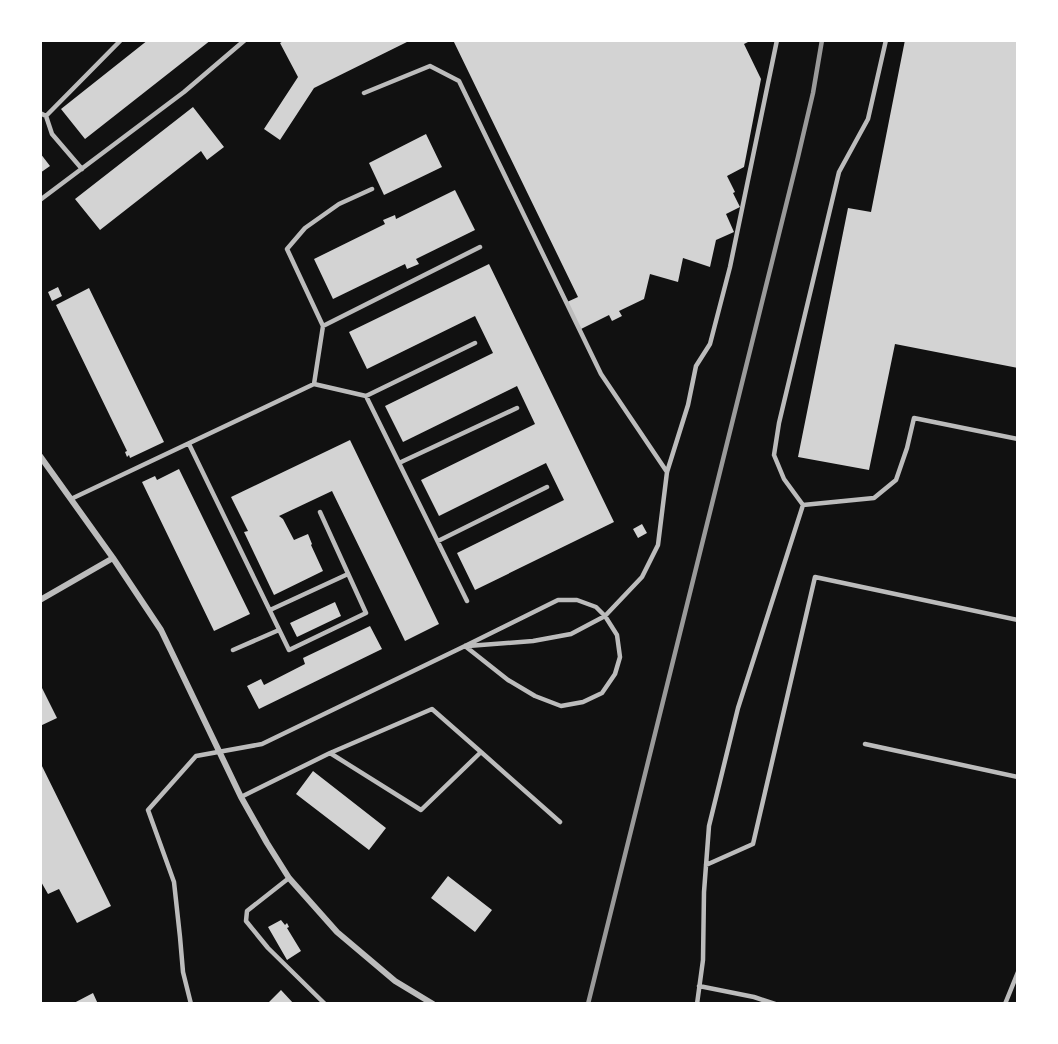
<svg xmlns="http://www.w3.org/2000/svg" width="1058" height="1044" viewBox="0 0 1058 1044" font-family="Mulish,sans-serif">
<style>
.building{fill:#d3d3d3}
.lines{fill:none;stroke-linecap:round;stroke-linejoin:round}
.service{stroke:#bcbcbc;stroke-width:4.5}
.minor{stroke:#bcbcbc;stroke-width:6}
.rail{stroke:#9a9a9a;stroke-width:4.5}
</style>
<rect width="100%" height="100%" fill="#111"/>
<path class="building" d="M 148,40 L 211,40 L 85,139 L 61,109 Z
M 285,40 L 411,40 L 314,88 L 280,140 L 264,129 L 298,77 L 280,43 Z
M 453,40 L 752,40 L 744,44 L 761,79 L 744,167 L 727,176 L 735,192 L 733,193 L 740,207 L 726,214 L 734,232 L 716,240 L 710,267 L 683,258 L 678,282 L 650,274 L 644,299 L 619,311 L 622,316 L 612,321 L 609,315 L 581,329 L 567,302 L 578,297 Z
M 905,40 L 1018,40 L 1018,368 L 895,344 L 869,470 L 798,457 L 848,208 L 871,212 Z
M 193,107 L 224,147 L 207,160 L 201,151 L 100,230 L 75,199 Z
M 426,134 L 442,167 L 384,195 L 369,163 Z
M 40,153 L 50,166 L 40,173 Z
M 455,190 L 475,230 L 416,259 L 419,264 L 407,269 L 405,264 L 333,299 L 314,259 L 385,224 L 383,220 L 395,215 L 396,219 Z
M 489,264 L 614,522 L 475,590 L 457,553 L 564,500 L 546,463 L 439,516 L 421,480 L 535,424 L 517,386 L 403,442 L 385,406 L 493,353 L 475,316 L 367,369 L 349,332 Z
M 58,287 L 62,296 L 52,301 L 48,292 Z
M 89,288 L 164,442 L 130,458 L 129,455 L 127,457 L 125,452 L 127,451 L 56,305 Z
M 350,440 L 439,624 L 405,641 L 332,491 L 279,516 L 283,519 L 294,540 L 308,534 L 312,544 L 311,545 L 323,571 L 274,595 L 244,532 L 248,531 L 231,497 Z
M 179,469 L 250,614 L 214,631 L 142,482 L 155,476 L 157,480 Z
M 642,524 L 647,533 L 638,538 L 633,529 Z
M 335,602 L 341,616 L 297,637 L 290,623 Z
M 370,626 L 382,649 L 259,709 L 247,686 L 261,679 L 264,685 L 305,664 L 303,658 Z
M 40,684 L 57,718 L 40,726 Z
M 40,762 L 111,906 L 77,923 L 59,889 L 48,894 L 40,880 Z
M 313,771 L 386,828 L 369,850 L 296,794 Z
M 448,876 L 492,910 L 475,932 L 431,898 Z
M 281,920 L 285,925 L 287,923 L 289,927 L 287,928 L 301,951 L 287,960 L 268,927 Z
M 281,990 L 294,1004 L 267,1004 Z
M 93,993 L 98,1004 L 72,1004 Z"/>
<g class="lines">
<path class="service" d="M 364,93 L 430,66 L 459,81 L 601,374 L 667,472
M 40,113 L 46,116 L 121,40
M 46,116 L 52,134 L 82,169
M 40,200 L 184,92 L 245,40
M 323,326 L 480,247
M 314,384 L 366,396 L 475,343
M 366,396 L 467,601
M 189,444 L 289,650 L 366,613 L 320,512
M 399,463 L 517,408
M 71,499 L 314,384 L 323,326 L 287,249 L 305,228 L 339,204 L 372,189
M 803,505 L 784,479 L 774,455 L 779,423 L 839,172 L 868,119 L 886,40
M 438,541 L 547,487
M 270,610 L 348,574
M 468,646 L 533,641 L 571,634 L 605,616 L 642,577 L 658,545 L 667,472 L 688,405 L 696,366 L 710,344 L 730,267 L 777,40
M 233,650 L 279,630
M 865,744 L 1018,777
M 330,753 L 432,709 L 481,752
M 241,797 L 330,753 L 421,810 L 481,752 L 560,822
M 706,865 L 753,844 L 815,577 L 1018,620
M 289,878 L 247,911 L 246,921 L 268,948 L 325,1004
M 699,986 L 754,997 L 775,1004
M 191,1004 L 183,972 L 180,937 L 174,882 L 148,810 L 196,756 L 262,744 L 465,646 L 558,600 L 577,600 L 596,607 L 605,616 L 617,635 L 620,657 L 615,674 L 602,693 L 583,702 L 561,706 L 535,696 L 508,680 L 465,646
M 697,1004 L 703,960 L 704,892 L 709,826 L 738,708 L 803,505 L 874,498 L 896,480 L 907,448 L 914,418 L 1018,439
M 1005,1004 L 1018,972"/>
<path class="minor" d="M 40,456 L 113,558 L 161,630 L 241,797 L 267,843 L 289,878 L 337,932 L 395,981 L 433,1004
M 40,600 L 113,558"/>
<path class="rail" d="M 588,1004 L 798,157 L 813,93 L 822,40"/>
</g>
<rect width="1058" height="1044" fill="none" stroke="#ffffff" stroke-width="84"/>
</svg>
